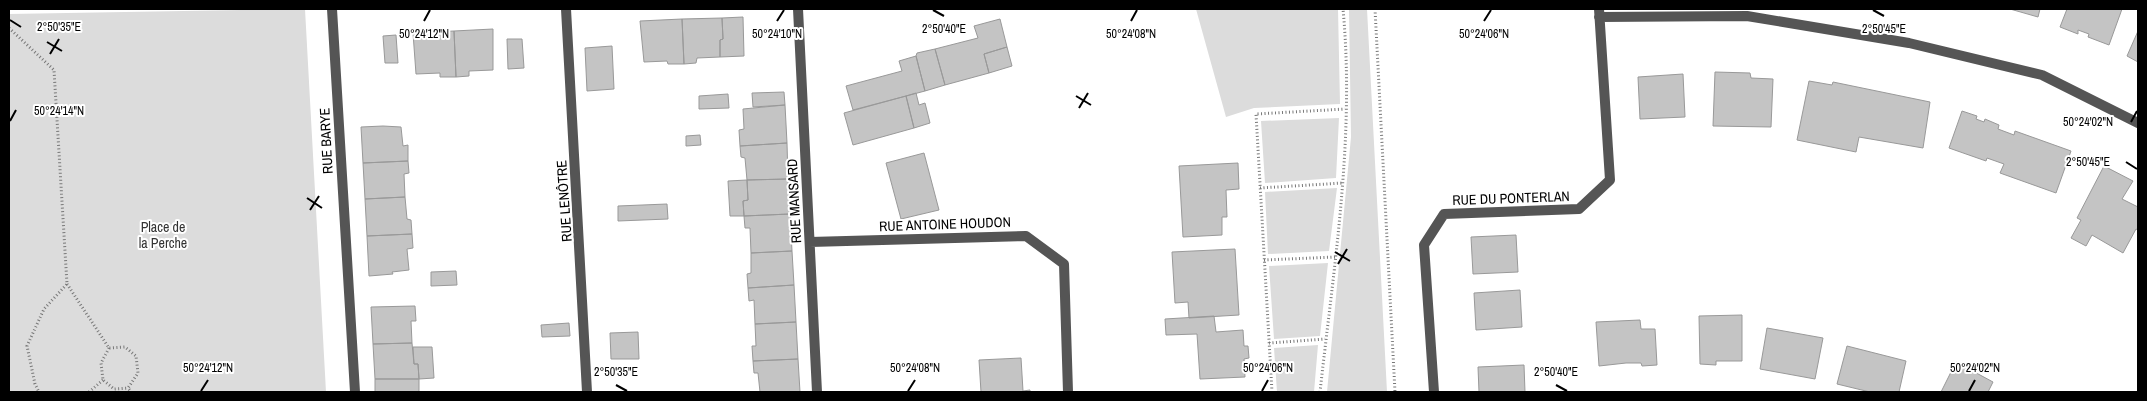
<svg xmlns="http://www.w3.org/2000/svg" width="2147" height="401" viewBox="0 0 2147 401" font-family="'Archivo Narrow',sans-serif">
<style>
.green{fill:#dcdcdc}
.building{fill:#c4c4c4;stroke:#999}
.lines{fill:none;stroke-linecap:round;stroke-linejoin:round}
.path{stroke:#777;stroke-width:3;stroke-dasharray:1 2.5;stroke-linecap:butt}
.lane{stroke:#555;stroke-width:10}
.street{stroke:#555;stroke-width:10}
.ticks{fill:none;stroke:#000;stroke-width:2}
.labels{text-anchor:middle;dominant-baseline:central;stroke-width:4;stroke-linejoin:round;paint-order:stroke}
.street-label{font-size:14px;fill:#000;stroke:#fff}
.park-label{font-size:14px;fill:#333;stroke:#fff}
.ticks-label{font-size:12px;text-anchor:middle;fill:#000;stroke:#fff;stroke-width:4;stroke-linejoin:round;paint-order:stroke}
</style>
<rect width="100%" height="100%" fill="#fff"/>
<path class="green" d="M 305,9 L 326,392 L 9,392 L 9,14 Z
M 1196,9 L 1338,9 L 1340,104 L 1254,108 L 1226,117 Z
M 1349,9 L 1367,9 L 1387,392 L 1327,392 L 1351,137 Z
M 1339,118 L 1336,178 L 1265,183 L 1261,121 Z
M 1337,188 L 1329,251 L 1268,254 L 1265,192 Z
M 1328,263 L 1320,336 L 1274,339 L 1269,266 Z
M 1318,345 L 1314,392 L 1277,392 L 1274,348 Z"/>
<path class="building" d="M 2010,9 L 2040,9 L 2038,17 Z
M 2067,9 L 2122,9 L 2109,45 L 2088,37 L 2089,34 L 2078,30 L 2078,34 L 2060,27 Z
M 743,17 L 744,56 L 720,57 L 720,40 L 723,39 L 722,18 Z
M 722,18 L 723,39 L 720,40 L 720,57 L 697,58 L 696,63 L 684,64 L 682,19 Z
M 682,19 L 684,64 L 668,64 L 667,61 L 644,62 L 640,21 Z
M 1000,19 L 1007,47 L 984,54 L 989,73 L 945,85 L 935,49 L 978,38 L 974,26 Z
M 493,29 L 493,70 L 469,71 L 469,76 L 456,77 L 454,31 Z
M 454,31 L 456,77 L 440,77 L 440,73 L 416,74 L 413,33 Z
M 2138,31 L 2138,62 L 2127,56 Z
M 396,35 L 398,63 L 385,63 L 383,36 Z
M 507,39 L 522,39 L 524,68 L 508,69 Z
M 612,46 L 614,89 L 587,91 L 585,48 Z
M 1007,47 L 1012,66 L 989,73 L 984,54 Z
M 935,49 L 945,85 L 925,91 L 916,56 L 917,53 Z
M 916,56 L 925,91 L 853,110 L 846,86 L 902,71 L 899,61 Z
M 1715,72 L 1750,73 L 1751,78 L 1773,79 L 1771,127 L 1713,126 Z
M 1683,74 L 1685,117 L 1640,119 L 1638,77 Z
M 1809,81 L 1832,85 L 1833,82 L 1930,102 L 1923,148 L 1859,137 L 1856,152 L 1797,140 Z
M 784,92 L 785,105 L 753,107 L 752,93 Z
M 916,93 L 919,105 L 925,103 L 930,123 L 914,128 L 906,96 Z
M 728,94 L 729,108 L 699,109 L 699,96 Z
M 906,96 L 914,128 L 853,145 L 844,113 Z
M 785,105 L 787,143 L 740,146 L 739,130 L 744,129 L 743,109 Z
M 1962,111 L 1977,116 L 1976,119 L 1984,122 L 1985,119 L 1999,125 L 1998,129 L 2014,135 L 2015,131 L 2071,151 L 2056,193 L 2000,173 L 2004,164 L 1987,158 L 1986,161 L 1949,148 Z
M 383,126 L 401,127 L 403,146 L 408,145 L 408,161 L 363,163 L 361,127 Z
M 700,135 L 701,145 L 686,146 L 686,136 Z
M 787,143 L 788,179 L 747,180 L 745,158 L 741,157 L 740,146 Z
M 924,153 L 939,210 L 901,219 L 886,163 Z
M 408,161 L 409,173 L 404,174 L 405,197 L 365,199 L 363,163 Z
M 1238,163 L 1239,189 L 1226,190 L 1227,217 L 1222,217 L 1222,235 L 1183,237 L 1179,166 Z
M 2104,166 L 2133,181 L 2122,199 L 2138,207 L 2138,230 L 2136,229 L 2123,253 L 2092,235 L 2086,246 L 2071,238 L 2081,220 L 2077,218 Z
M 788,179 L 790,214 L 744,216 L 743,201 L 748,200 L 747,180 Z
M 747,180 L 748,200 L 743,201 L 744,216 L 730,216 L 728,181 Z
M 405,197 L 407,219 L 411,220 L 412,234 L 367,236 L 365,199 Z
M 667,204 L 668,219 L 618,221 L 618,206 Z
M 790,214 L 792,251 L 751,253 L 750,228 L 745,228 L 744,216 Z
M 412,234 L 413,248 L 407,249 L 409,270 L 392,272 L 393,274 L 369,276 L 367,236 Z
M 1516,235 L 1518,272 L 1473,274 L 1471,237 Z
M 1235,249 L 1239,315 L 1189,318 L 1188,302 L 1175,303 L 1172,252 Z
M 792,251 L 794,285 L 748,288 L 747,274 L 751,273 L 751,253 Z
M 456,271 L 457,285 L 431,286 L 431,272 Z
M 794,285 L 796,322 L 755,324 L 754,300 L 749,301 L 748,288 Z
M 1520,290 L 1522,327 L 1476,330 L 1474,293 Z
M 415,306 L 416,321 L 411,321 L 412,343 L 373,344 L 371,307 Z
M 1742,315 L 1742,361 L 1716,361 L 1716,365 L 1700,364 L 1699,316 Z
M 1214,316 L 1216,332 L 1243,330 L 1244,346 L 1248,346 L 1249,358 L 1244,359 L 1245,377 L 1200,379 L 1197,334 L 1166,335 L 1165,319 Z
M 1640,320 L 1641,329 L 1655,329 L 1657,365 L 1642,366 L 1641,363 L 1626,363 L 1599,366 L 1596,322 Z
M 796,322 L 798,359 L 753,361 L 752,346 L 756,346 L 755,324 Z
M 569,323 L 570,336 L 542,337 L 541,325 Z
M 1767,328 L 1823,338 L 1815,379 L 1760,369 Z
M 638,332 L 639,359 L 611,359 L 610,333 Z
M 412,343 L 414,364 L 418,364 L 419,379 L 375,379 L 373,344 Z
M 1847,346 L 1906,361 L 1899,392 L 1870,392 L 1837,384 Z
M 413,347 L 432,347 L 434,378 L 419,379 L 418,364 L 414,364 Z
M 1021,358 L 1023,391 L 1030,390 L 1030,392 L 981,392 L 979,360 Z
M 798,359 L 800,392 L 760,392 L 758,373 L 754,373 L 753,361 Z
M 1956,362 L 1993,382 L 1988,392 L 1941,392 Z
M 1524,365 L 1525,392 L 1479,392 L 1478,367 Z
M 375,379 L 419,379 L 419,392 L 375,392 Z"/>
<g class="lines">
<path class="path" d="M 1375,9 L 1395,392
M 9,28 L 54,70 L 67,284 L 44,309 L 27,346 L 35,384 L 39,392
M 1260,188 L 1343,183
M 1264,260 L 1335,257
M 67,284 L 109,348 L 125,347 L 136,356 L 138,373 L 128,388 L 131,392
M 1269,343 L 1325,339
M 109,348 L 101,363 L 103,380 L 114,389 L 128,388
M 89,392 L 103,380
M 1272,392 L 1256,114 L 1345,109
M 1320,392 C 1334,265 1355,137 1343,9"/>
<path class="lane" d="M 566,9 L 587,392"/>
<path class="street" d="M 332,9 L 355,392
M 798,9 L 817,392
M 1599,17 L 1747,16 L 1909,43 L 2042,75 L 2138,123
M 810,242 L 1026,236 L 1064,264 L 1068,392
M 1434,392 L 1424,245 L 1444,214 L 1579,209 L 1610,180 L 1599,9"/>
</g>
<path class="ticks" d="M 933,10 L 944,16M 1873,10 L 1884,16M 10,20 L 21,27M 424,21 L 430,10M 777,21 L 784,10M 1131,21 L 1137,10M 1484,21 L 1491,10M 47,42 L 62,51M 50,54 L 59,39M 1076,96 L 1091,105M 1079,108 L 1088,93M 10,121 L 16,110M 2131,122 L 2137,111M 2126,162 L 2137,169M 307,198 L 322,208M 310,210 L 319,196M 1335,252 L 1350,261M 1338,264 L 1347,249M 616,385 L 627,391M 1556,385 L 1567,391M 201,391 L 208,380M 908,391 L 915,380M 1262,391 L 1268,380M 1969,391 L 1975,380"/>
<g class="labels">
<g class="street-label">
<text transform="translate(326 141) rotate(-93)">RUE BARYE</text>
<text transform="translate(1511 198) rotate(-2)">RUE DU PONTERLAN</text>
<text transform="translate(564 201) rotate(-94)">RUE LENÔTRE</text>
<text transform="translate(794 201) rotate(-93)">RUE MANSARD</text>
<text transform="translate(945 224) rotate(-2)">RUE ANTOINE HOUDON</text>
</g>
<g class="park-label">
<text x="163" y="227">Place de<tspan x="163" dy="16">la Perche</tspan></text>
</g>
</g>
<g class="ticks-label">
<text x="59" y="31">2°50'35"E</text>
<text x="944" y="33">2°50'40"E</text>
<text x="1884" y="33">2°50'45"E</text>
<text x="777" y="38">50°24'10"N</text>
<text x="424" y="38">50°24'12"N</text>
<text x="1131" y="38">50°24'08"N</text>
<text x="1484" y="38">50°24'06"N</text>
<text x="59" y="115">50°24'14"N</text>
<text x="2088" y="126">50°24'02"N</text>
<text x="2088" y="166">2°50'45"E</text>
<text x="208" y="372">50°24'12"N</text>
<text x="915" y="372">50°24'08"N</text>
<text x="1268" y="372">50°24'06"N</text>
<text x="1975" y="372">50°24'02"N</text>
<text x="616" y="376">2°50'35"E</text>
<text x="1556" y="376">2°50'40"E</text>
</g>
<rect width="2147" height="401" fill="none" stroke="#000000" stroke-width="20"/>
</svg>
